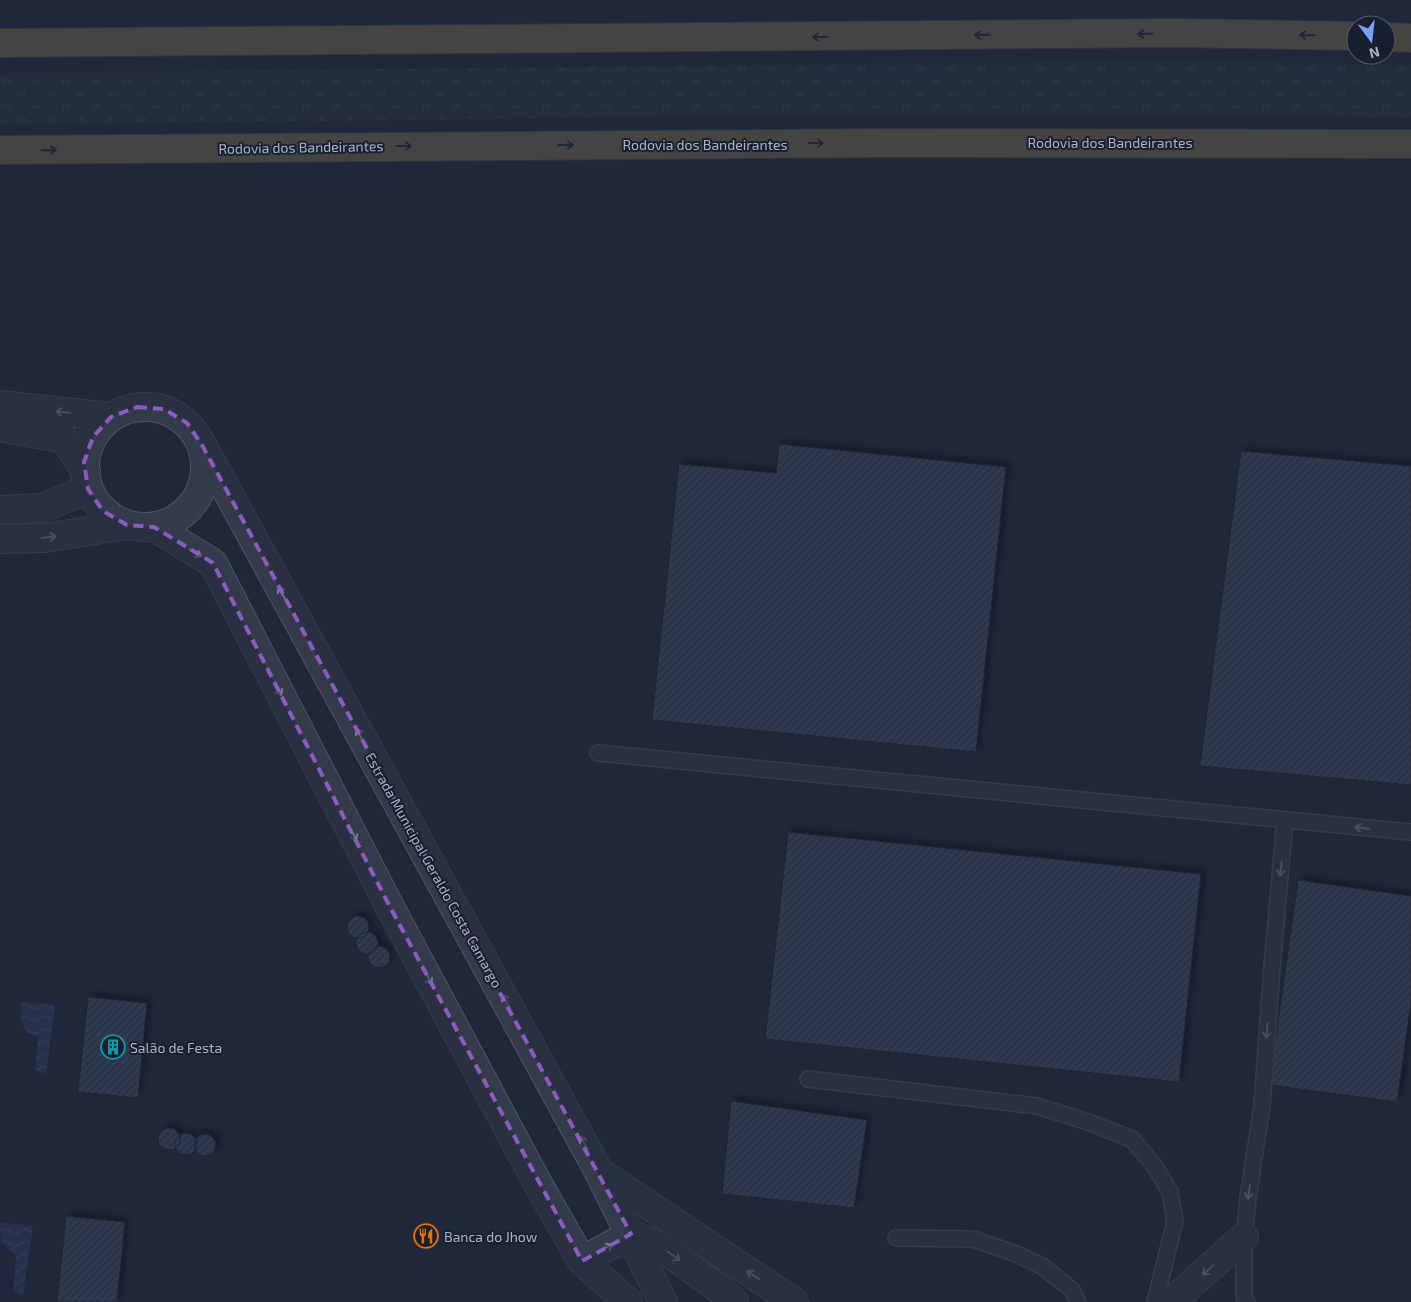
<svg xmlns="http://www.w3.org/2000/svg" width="1411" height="1302" viewBox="0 0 1411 1302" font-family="'Exo 2',sans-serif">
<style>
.grass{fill:url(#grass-tufts)}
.water{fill:url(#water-waves)}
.building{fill:url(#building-hatch);stroke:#1a2131;filter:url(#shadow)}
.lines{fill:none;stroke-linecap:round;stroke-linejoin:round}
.service-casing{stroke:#4d5565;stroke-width:18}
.minor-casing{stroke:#4d5565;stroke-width:30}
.tertiary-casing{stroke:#4d5565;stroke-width:30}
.motorway-casing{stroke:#3d4555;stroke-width:30}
.service{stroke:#333a4a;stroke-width:15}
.minor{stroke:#333a4a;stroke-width:28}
.tertiary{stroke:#333a4a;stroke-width:28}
.motorway{stroke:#71674f;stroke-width:28}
.oneway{stroke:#212632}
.oneway2{stroke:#767e8f}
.marked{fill:none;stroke:#8c5cc2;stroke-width:4;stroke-dasharray:10 6;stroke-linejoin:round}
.labels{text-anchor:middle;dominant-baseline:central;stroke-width:4;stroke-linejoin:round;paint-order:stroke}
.street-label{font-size:14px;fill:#adb5c7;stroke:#181f2f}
.poi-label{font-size:14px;fill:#adb5c7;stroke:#181f2f;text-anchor:start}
</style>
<defs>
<pattern id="grass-tufts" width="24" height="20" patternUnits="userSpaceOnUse" patternTransform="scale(1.25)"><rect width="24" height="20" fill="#21363b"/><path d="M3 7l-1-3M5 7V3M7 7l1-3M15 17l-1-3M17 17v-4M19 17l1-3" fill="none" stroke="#3f5156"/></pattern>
<pattern id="water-waves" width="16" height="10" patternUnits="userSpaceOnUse" patternTransform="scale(1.25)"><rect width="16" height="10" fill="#2f3f61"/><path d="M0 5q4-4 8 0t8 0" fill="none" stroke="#4a5876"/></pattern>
<pattern id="building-hatch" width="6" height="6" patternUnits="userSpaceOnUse" patternTransform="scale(1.25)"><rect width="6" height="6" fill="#3b455b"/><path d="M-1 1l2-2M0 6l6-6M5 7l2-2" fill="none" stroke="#555e71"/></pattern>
<filter id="shadow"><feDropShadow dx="4.5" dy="-4.5" stdDeviation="2.5" flood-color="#0009"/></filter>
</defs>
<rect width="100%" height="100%" fill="#1f283a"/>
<path class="grass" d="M 1248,62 L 1411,65 L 1411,118 C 941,109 470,120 0,125 L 0,73 L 954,63 Z"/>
<path class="water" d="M 22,1002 L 55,1005 L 46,1074 L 35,1070 L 38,1037 L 26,1032 L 21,1020 Z
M 0,1223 L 33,1225 L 23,1295 L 13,1291 L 16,1257 L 1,1241 Z"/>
<path class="building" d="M 779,444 L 1006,467 L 976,752 L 652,720 L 679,464 L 776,473 Z
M 1241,451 L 1411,466 L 1411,785 L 1200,766 Z
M 788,832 L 1201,874 L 1179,1082 L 765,1039 Z
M 1298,880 L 1411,896 L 1411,1003 L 1397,1102 L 1269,1085 Z
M347 927a11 11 0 1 1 22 0a11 11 0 1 1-22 0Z
M356 943a11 11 0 1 1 22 0a11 11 0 1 1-22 0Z
M368 957a11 11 0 1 1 22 0a11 11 0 1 1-22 0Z
M 88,997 L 147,1003 L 138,1098 L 78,1092 Z
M 731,1101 L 867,1120 L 854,1208 L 722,1194 Z
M158 1139a11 11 0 1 1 22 0a11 11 0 1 1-22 0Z
M175 1144a11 11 0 1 1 22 0a11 11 0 1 1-22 0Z
M194 1145a11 11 0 1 1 22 0a11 11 0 1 1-22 0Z
M 66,1216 L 125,1222 L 117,1302 L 57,1302 Z"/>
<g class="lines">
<g class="service-casing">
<path id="service" d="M 598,753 L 1411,832
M 808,1079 L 1037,1106 L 1088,1122 L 1132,1139 L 1156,1168 L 1170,1192 L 1175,1221 L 1155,1302
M 896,1238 L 973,1239 L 1014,1253 L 1042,1266 L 1072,1290 L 1078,1302
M 1247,1302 L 1244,1298 L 1244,1237 L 1248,1198 L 1262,1106 L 1272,967 L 1285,820"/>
</g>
<g class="minor-casing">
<path id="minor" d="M 0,510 L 42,508 L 88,489
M 0,539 L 45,538 L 127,525
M 599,1172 L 794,1302
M 631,1234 L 664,1249 L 722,1291 L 734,1302
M 1171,1302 L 1244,1237"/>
</g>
<g class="tertiary-casing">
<path id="tertiary" d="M 0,405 L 111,417
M85 467a60 60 0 1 1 120 0a60 60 0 1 1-120 0Z
M 0,427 L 64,439 L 86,471
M 202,445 L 599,1172 L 663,1302
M 154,527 L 213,563 L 390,907 L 538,1184 L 582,1261 L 628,1302
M 582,1261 L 631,1234"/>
</g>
<g class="motorway-casing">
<path id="motorway" d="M 1386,37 L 1411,38
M 0,43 L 1174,33 L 1356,36
M 0,150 L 894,143 L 1411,144"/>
</g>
<use href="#service" class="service"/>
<use href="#minor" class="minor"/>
<use href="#tertiary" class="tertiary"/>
<use href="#motorway" class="motorway"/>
</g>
<defs><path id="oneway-shaft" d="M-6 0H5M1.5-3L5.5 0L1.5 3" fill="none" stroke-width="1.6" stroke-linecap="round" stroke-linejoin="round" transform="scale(1.25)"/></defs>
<g class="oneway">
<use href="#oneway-shaft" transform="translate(1145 34) rotate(179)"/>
<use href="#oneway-shaft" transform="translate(982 35) rotate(179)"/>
<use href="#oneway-shaft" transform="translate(1307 35) rotate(-179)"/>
<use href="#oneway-shaft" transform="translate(820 37) rotate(180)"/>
<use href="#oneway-shaft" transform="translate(816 143)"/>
<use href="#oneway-shaft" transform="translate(566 145)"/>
<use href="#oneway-shaft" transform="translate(404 146)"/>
<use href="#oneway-shaft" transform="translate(49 150) rotate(-1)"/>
</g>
<g class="oneway2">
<use href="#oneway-shaft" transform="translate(63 412) rotate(-174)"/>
<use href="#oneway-shaft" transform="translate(49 537) rotate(-7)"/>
<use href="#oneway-shaft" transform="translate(195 553) rotate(32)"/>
<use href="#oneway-shaft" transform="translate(282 593) rotate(-119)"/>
<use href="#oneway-shaft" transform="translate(278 689) rotate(63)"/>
<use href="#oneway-shaft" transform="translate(360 735) rotate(-119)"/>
<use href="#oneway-shaft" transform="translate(1362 828) rotate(-175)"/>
<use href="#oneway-shaft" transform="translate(353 834) rotate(63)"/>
<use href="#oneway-shaft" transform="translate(1281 869) rotate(95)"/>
<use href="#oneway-shaft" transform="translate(428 978) rotate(62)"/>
<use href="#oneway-shaft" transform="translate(506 1001) rotate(-119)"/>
<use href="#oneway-shaft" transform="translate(1267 1031) rotate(94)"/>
<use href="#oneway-shaft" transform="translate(584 1143) rotate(-119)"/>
<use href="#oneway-shaft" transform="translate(1249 1192) rotate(99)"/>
<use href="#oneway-shaft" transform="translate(606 1248) rotate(-29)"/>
<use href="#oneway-shaft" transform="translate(674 1256) rotate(35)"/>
<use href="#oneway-shaft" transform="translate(1208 1270) rotate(138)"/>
<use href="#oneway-shaft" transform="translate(753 1275) rotate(-146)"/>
</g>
<path d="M0 0H1411V1302H0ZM 137,407 L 164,409 L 187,423 L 202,445 L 631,1234 L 582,1261 L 390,907 L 213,563 L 154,527 L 127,525 L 103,511 L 88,489 L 84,462 L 93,437 L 111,417 Z" fill="#1f283a" fill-opacity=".55" fill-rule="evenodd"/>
<path class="marked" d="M 137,407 L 164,409 L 187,423 L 202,445 L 631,1234 L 582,1261 L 390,907 L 213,563 L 154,527 L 127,525 L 103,511 L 88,489 L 84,462 L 93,437 L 111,417 Z"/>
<defs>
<g id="building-ring" transform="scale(1.25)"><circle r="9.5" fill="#181f2f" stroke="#0f9aa8" stroke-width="1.5"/><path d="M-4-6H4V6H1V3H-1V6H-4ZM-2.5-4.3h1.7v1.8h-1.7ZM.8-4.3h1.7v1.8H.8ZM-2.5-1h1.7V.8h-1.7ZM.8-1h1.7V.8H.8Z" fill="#0f9aa8"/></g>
<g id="restaurant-ring" transform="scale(1.25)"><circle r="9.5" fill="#181f2f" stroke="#e8710a" stroke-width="1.5"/><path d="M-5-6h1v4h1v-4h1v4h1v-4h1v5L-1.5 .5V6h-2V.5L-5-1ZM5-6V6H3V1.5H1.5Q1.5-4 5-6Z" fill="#e8710a"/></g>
</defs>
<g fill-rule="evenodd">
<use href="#building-ring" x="113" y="1047"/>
<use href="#restaurant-ring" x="426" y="1236"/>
</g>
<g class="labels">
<g class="street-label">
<text x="1110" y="142">Rodovia dos Bandeirantes</text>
<text x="705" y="144">Rodovia dos Bandeirantes</text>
<text transform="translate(301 147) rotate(-1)">Rodovia dos Bandeirantes</text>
<text transform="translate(434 870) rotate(61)">Estrada Municipal Geraldo Costa Camargo</text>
</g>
<g class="poi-label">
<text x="130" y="1047">Salão de Festa</text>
<text x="444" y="1236">Banca do Jhow</text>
</g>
</g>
<g transform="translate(1371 40) rotate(165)"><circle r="24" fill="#181f2f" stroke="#545b6c"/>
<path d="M0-4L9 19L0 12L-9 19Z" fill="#7aa1ff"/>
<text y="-8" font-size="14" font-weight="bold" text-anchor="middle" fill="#adb5c7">N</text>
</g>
</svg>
